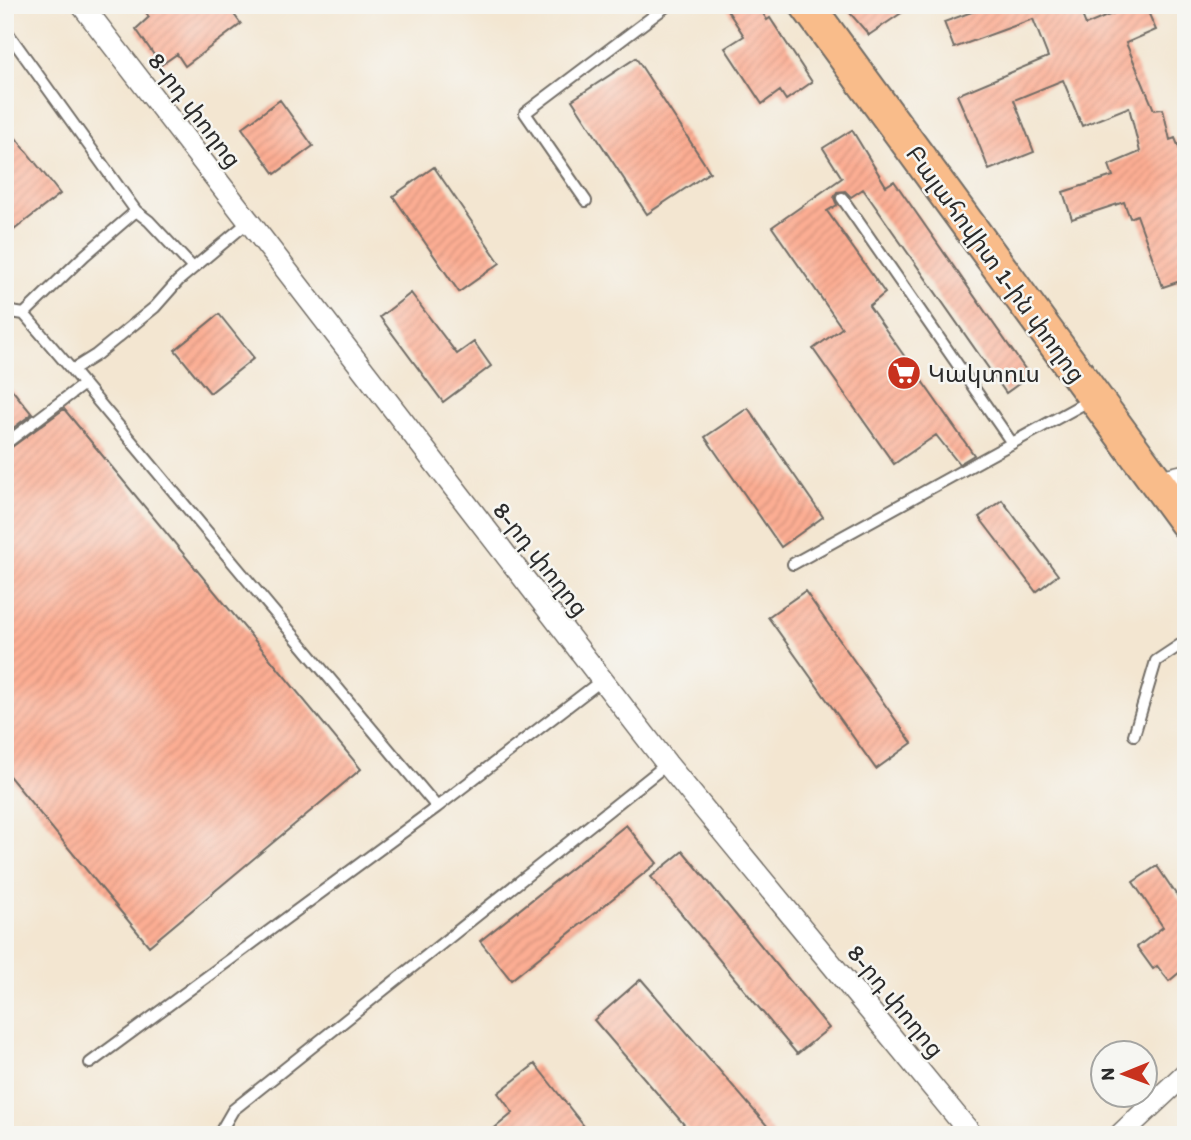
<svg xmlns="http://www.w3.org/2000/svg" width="1191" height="1140" viewBox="0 0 1191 1140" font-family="Itim,'Noto Sans Armenian',sans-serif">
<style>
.building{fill:url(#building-hatch)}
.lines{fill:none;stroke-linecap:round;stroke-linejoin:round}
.service-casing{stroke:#716c65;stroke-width:14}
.minor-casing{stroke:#716c65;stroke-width:24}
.primary-casing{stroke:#716c65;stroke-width:37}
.service{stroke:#fff;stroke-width:10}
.minor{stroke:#fff;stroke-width:21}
.primary{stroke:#f9bc8a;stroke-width:33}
.labels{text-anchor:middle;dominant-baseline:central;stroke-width:5;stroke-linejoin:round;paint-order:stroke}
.street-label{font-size:24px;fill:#2b2b2b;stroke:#f6f6f2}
.poi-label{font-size:24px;fill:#2b2b2b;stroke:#f6f6f2;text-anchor:start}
</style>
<defs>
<pattern id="building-hatch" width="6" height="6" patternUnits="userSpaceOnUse" patternTransform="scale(1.75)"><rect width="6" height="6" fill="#fcad93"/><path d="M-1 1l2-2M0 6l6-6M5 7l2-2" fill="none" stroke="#d8957f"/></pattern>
</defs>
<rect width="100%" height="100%" fill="#f6f6f2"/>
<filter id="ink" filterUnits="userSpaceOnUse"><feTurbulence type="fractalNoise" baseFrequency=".0143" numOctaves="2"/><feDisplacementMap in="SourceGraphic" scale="14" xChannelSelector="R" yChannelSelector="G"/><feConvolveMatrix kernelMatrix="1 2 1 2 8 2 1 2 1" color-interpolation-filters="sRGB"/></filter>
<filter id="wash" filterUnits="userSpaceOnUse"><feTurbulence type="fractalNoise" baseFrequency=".00686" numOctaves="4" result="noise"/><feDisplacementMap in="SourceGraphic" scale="28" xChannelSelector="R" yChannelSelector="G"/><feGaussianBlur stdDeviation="1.57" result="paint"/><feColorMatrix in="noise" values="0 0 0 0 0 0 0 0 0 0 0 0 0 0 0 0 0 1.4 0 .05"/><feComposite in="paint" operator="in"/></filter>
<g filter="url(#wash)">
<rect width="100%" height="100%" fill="#f3e6d1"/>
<g id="blocks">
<path class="building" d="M 141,5 L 227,5 L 241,24 L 185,66 L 177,54 L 161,65 L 136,29 L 149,17 Z
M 724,5 L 758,5 L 767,20 L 770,18 L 812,82 L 786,100 L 780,91 L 762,104 L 725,48 L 744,36 Z
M 843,5 L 913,5 L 869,35 Z
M 991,5 L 1078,5 L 1086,25 L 1133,5 L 1145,5 L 1156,30 L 1126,43 L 1154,110 L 1163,109 L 1170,140 L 1175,138 L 1186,164 L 1186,279 L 1163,287 L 1137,215 L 1130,218 L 1124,202 L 1072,219 L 1063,192 L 1113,176 L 1109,165 L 1140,152 L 1129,107 L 1082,126 L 1063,80 L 1014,100 L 1034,152 L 989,170 L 969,119 L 968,120 L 957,95 L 1048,57 L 1033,19 L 954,48 L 944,22 Z
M 636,58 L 710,172 L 647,214 L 572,100 Z
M 280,100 L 313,146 L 275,174 L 242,128 Z
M 5,124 L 60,194 L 5,237 Z
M 852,130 L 886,186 L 894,181 L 1030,376 L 1006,393 L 863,189 L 851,197 L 845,191 L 837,192 L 834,198 L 837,205 L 827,211 L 885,293 L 869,306 L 974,455 L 959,464 L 936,435 L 894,464 L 813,349 L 842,328 L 772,227 L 842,178 L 823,148 Z
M 434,167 L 500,263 L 459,292 L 393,196 Z
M 411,293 L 457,354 L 474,342 L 491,366 L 443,402 L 380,317 Z
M 219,314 L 254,358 L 210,393 L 175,350 Z
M 5,381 L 32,414 L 5,434 Z
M 748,408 L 823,517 L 781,547 L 705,437 Z
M 64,409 L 361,769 L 149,946 L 5,771 L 5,452 Z
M 1002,500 L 1058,575 L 1036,592 L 979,517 Z
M 805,591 L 912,743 L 876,769 L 768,617 Z
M 626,825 L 657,863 L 511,980 L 480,941 Z
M 683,851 L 829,1028 L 797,1054 L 651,877 Z
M 1157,866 L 1186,909 L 1186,967 L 1169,981 L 1157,966 L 1153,969 L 1137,947 L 1163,927 L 1133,882 Z
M 641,979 L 775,1135 L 693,1135 L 594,1020 Z
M 535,1064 L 591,1135 L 486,1135 L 513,1113 L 498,1093 Z"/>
</g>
</g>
<g filter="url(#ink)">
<use href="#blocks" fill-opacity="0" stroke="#716c65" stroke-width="2"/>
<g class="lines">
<g class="service-casing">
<path id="service" d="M 5,29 L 136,211 L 149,221 L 193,268
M 842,198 L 1012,443
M 586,201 L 525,113 L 668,5
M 5,311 L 24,314 L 72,370
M 24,314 L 85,255 L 136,211
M 5,444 L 84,384
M 793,564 L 1092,399
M 1134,735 L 1156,661 L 1186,641
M 437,807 L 602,680
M 90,1063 L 437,807 L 72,370 L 96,355 L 155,307 L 178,281 L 247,223
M 222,1135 L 222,1129 L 233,1110 L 667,764"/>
</g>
<g class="minor-casing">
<path id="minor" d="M 82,5 L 667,764 L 972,1135
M 1156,482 L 1186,475
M 1120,1135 L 1186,1073"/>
</g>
<g class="primary-casing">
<path id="primary" d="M 807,5 L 1186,522"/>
</g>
<use href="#service" class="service"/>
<use href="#minor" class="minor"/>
<use href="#primary" class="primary"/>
</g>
</g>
<defs>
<g id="supermarket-disc" transform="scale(1.75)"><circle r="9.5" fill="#c8321e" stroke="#f6f6f2"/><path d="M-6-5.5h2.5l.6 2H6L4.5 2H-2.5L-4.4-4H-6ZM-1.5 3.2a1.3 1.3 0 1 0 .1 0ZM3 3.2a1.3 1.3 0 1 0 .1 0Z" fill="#fff"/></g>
</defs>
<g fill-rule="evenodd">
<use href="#supermarket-disc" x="904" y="373"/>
</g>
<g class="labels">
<g class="street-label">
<text transform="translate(195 110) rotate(53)">8-րդ փողոց</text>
<text transform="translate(996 264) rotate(54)">Բալահովիտ 1-ին փողոց</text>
<text transform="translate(541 559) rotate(52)">8-րդ փողոց</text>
<text transform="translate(896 1001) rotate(51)">8-րդ փողոց</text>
</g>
<g class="poi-label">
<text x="928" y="373">Կակտուս</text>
</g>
</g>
<rect width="1191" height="1140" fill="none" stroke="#f6f6f2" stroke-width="28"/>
<g transform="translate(1124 1074) rotate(269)"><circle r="33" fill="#f6f6f2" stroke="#a5a5a2" stroke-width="2"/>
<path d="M0-5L12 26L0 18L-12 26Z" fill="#c8321e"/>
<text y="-10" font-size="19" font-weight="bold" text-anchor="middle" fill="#2b2b2b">N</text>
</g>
</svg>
